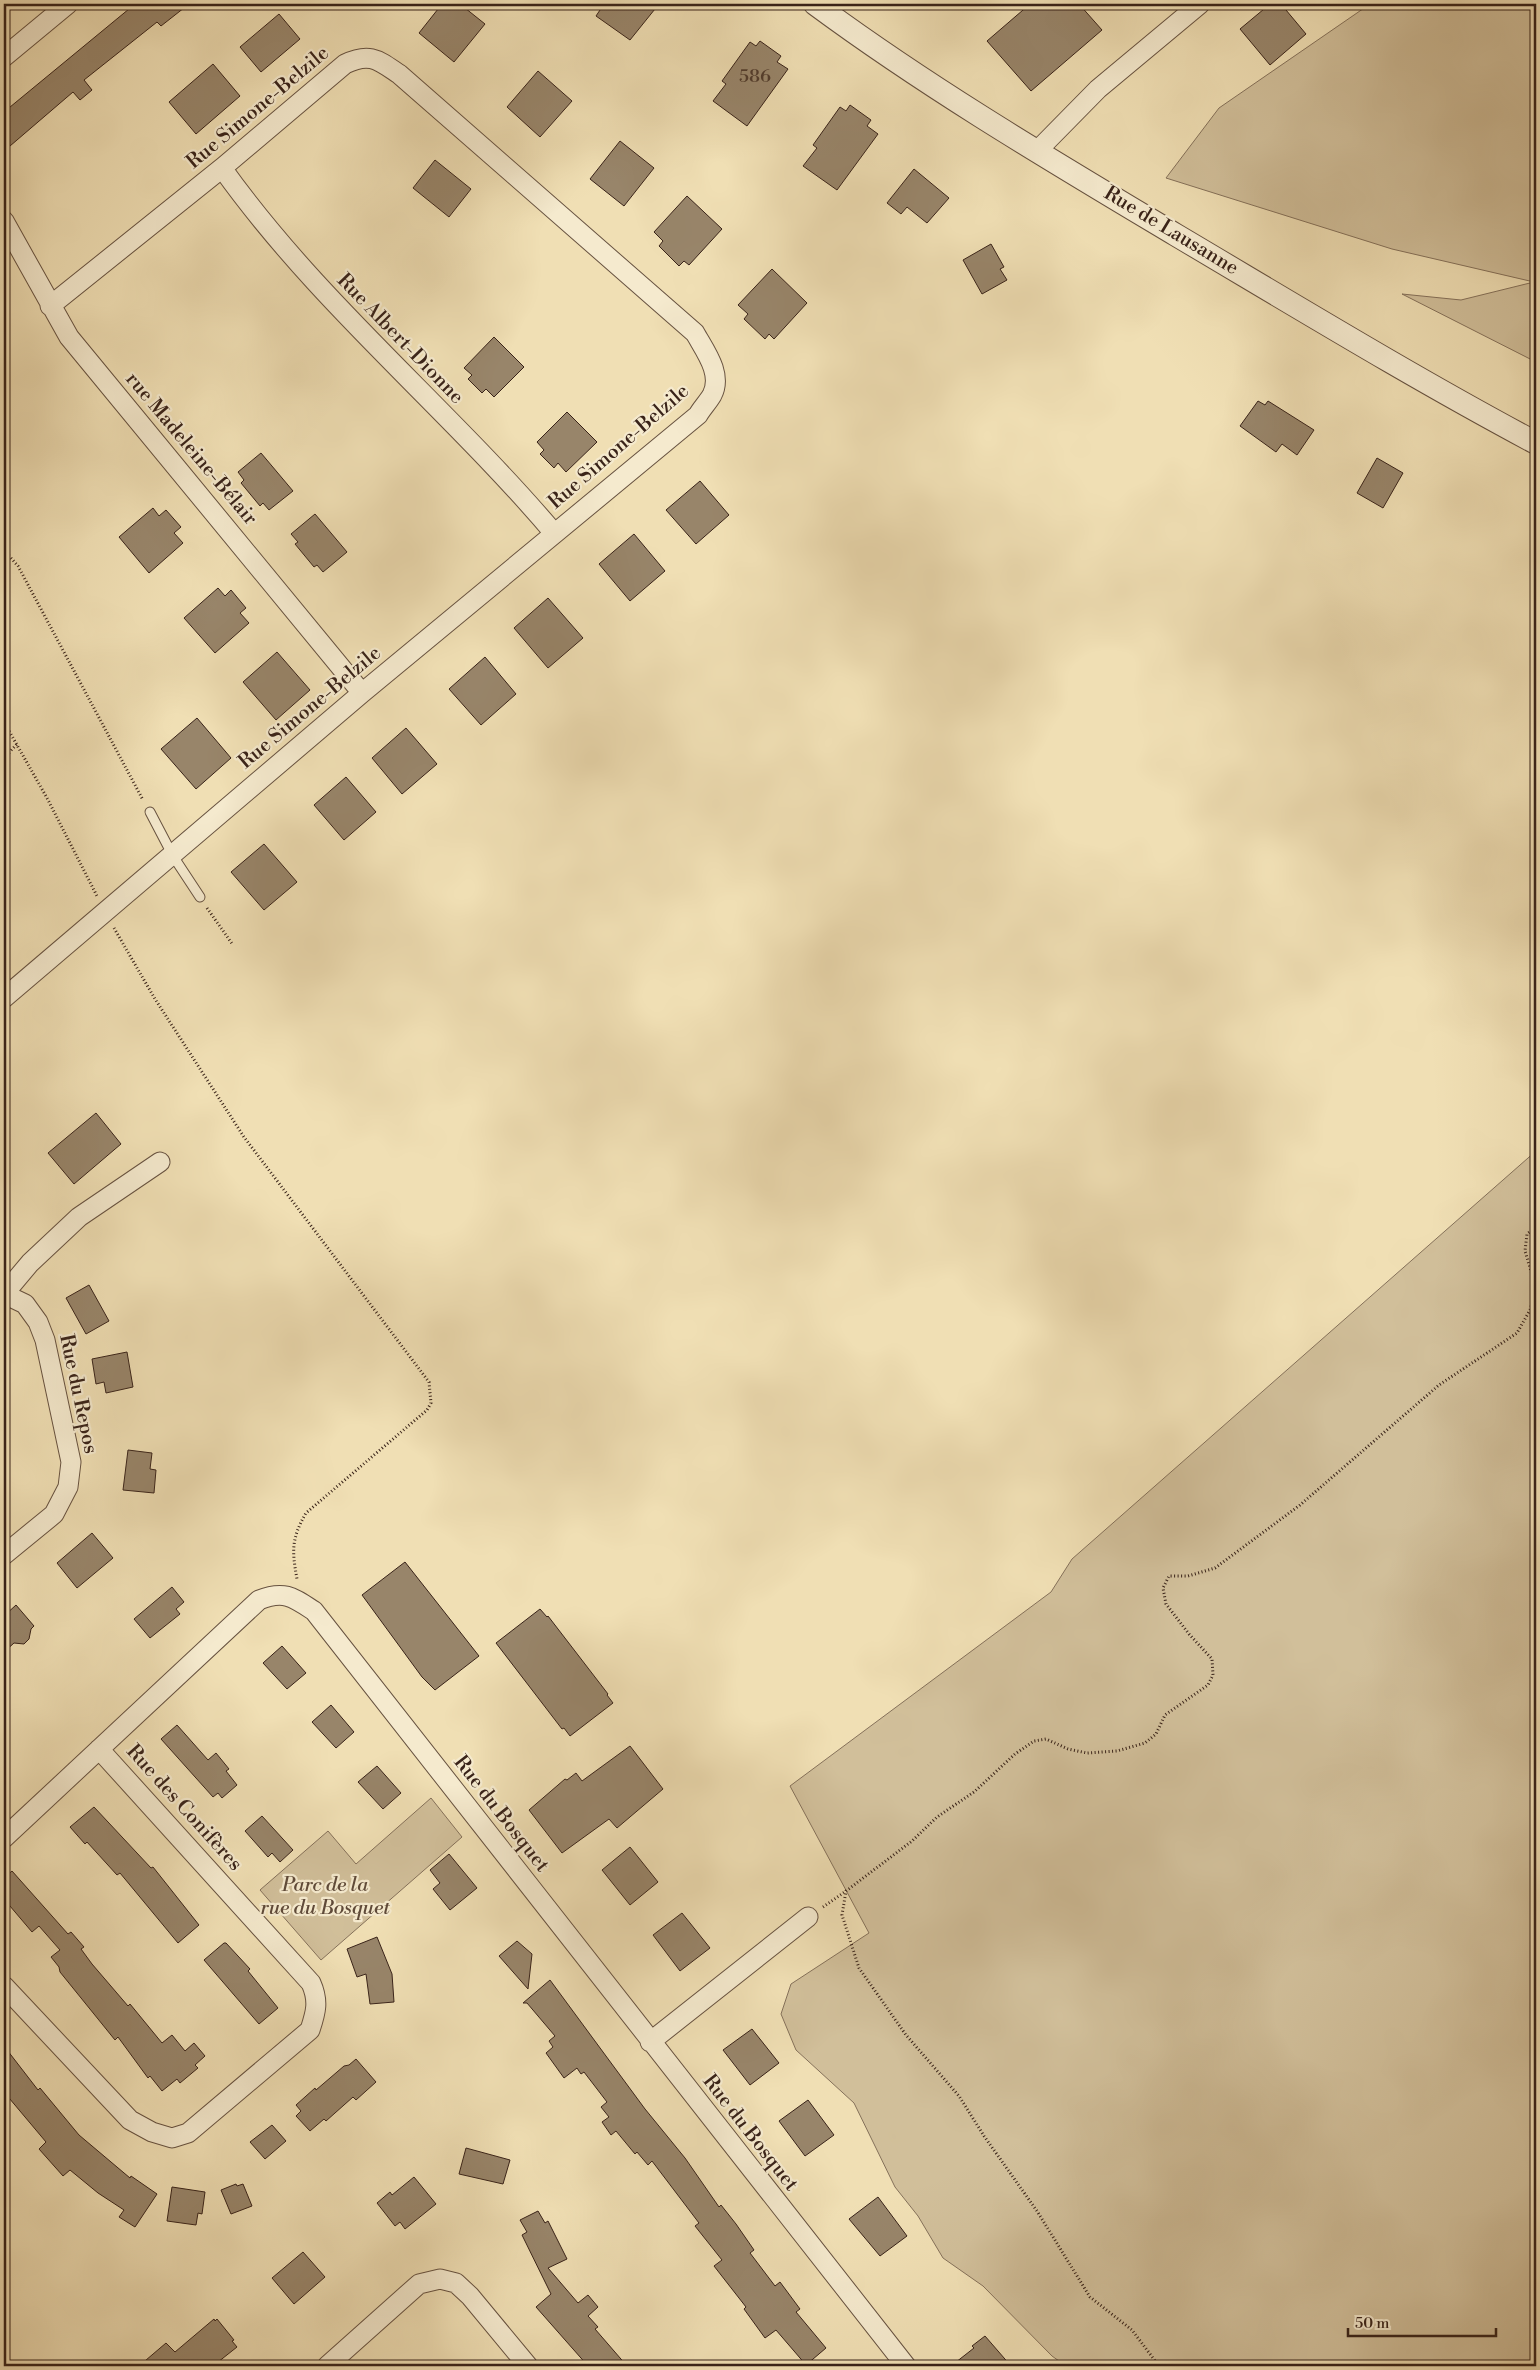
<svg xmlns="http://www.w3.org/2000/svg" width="1540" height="2370" viewBox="0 0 1540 2370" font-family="'Libre Bodoni',serif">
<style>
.green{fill:#d1bf9a;stroke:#85715a}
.building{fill:#98856a;stroke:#392319}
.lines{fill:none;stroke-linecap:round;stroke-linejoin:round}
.service-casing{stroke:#675240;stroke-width:11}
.minor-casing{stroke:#675240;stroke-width:21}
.tertiary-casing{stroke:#675240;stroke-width:24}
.path{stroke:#392319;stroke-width:3;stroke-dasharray:1 2.5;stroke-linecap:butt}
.service{stroke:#f5eace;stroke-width:9}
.minor{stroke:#f5eace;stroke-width:19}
.tertiary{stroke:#f5eace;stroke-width:22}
.labels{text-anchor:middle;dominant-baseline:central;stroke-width:4.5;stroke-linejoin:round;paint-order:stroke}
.number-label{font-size:18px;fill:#513c2d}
.street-label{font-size:20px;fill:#392319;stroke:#f5eace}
.park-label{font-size:20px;font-style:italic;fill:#5f4a39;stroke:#f5eace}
</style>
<rect width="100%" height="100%" fill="#f0dfb4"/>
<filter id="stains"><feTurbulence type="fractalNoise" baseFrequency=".004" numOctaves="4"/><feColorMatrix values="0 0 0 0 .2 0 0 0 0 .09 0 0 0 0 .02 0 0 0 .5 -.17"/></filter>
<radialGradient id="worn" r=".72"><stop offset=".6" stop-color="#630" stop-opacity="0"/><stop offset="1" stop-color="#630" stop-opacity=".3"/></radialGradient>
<path class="green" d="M 1370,4 L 1536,4 L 1536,362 L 1402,294 L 1461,300 L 1534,282 L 1392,249 L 1166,178 L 1219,108 Z
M 1536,1151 L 1536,2366 L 1066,2366 L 1052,2356 L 983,2286 L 943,2258 L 918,2216 L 895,2187 L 854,2103 L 796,2050 L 781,2014 L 791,1984 L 869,1933 L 790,1786 L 1051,1592 L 1072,1559 Z
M 431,1798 L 462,1837 L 321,1960 L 260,1890 L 328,1831 L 356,1864 Z"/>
<path class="building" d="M 135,4 L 189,4 L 161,26 L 157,22 L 84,80 L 92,90 L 80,100 L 73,92 L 10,146 L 4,138 L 4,112 Z
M 442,4 L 460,4 L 485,24 L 454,62 L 419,33 Z
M 604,4 L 659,4 L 630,40 L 596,16 Z
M 1030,4 L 1079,4 L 1102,30 L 1031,91 L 987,41 Z
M 1270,4 L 1281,4 L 1306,34 L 1270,65 L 1240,29 Z
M 279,14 L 300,39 L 261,72 L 240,47 Z
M 760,41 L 781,56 L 777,62 L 788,69 L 747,126 L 713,101 L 726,84 L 722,81 L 750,42 L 756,46 Z
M 213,64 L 240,96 L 196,134 L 169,102 Z
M 538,71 L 572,101 L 540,137 L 507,107 Z
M 850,105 L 871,120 L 867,126 L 878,134 L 837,190 L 803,166 L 817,148 L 813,145 L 840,107 L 846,111 Z
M 620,141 L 654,168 L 624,206 L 590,179 Z
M 435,160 L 471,189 L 449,217 L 413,188 Z
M 914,169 L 949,198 L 927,223 L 907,207 L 901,214 L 887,203 Z
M 687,196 L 722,229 L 689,265 L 684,261 L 679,266 L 659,246 L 663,241 L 654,232 Z
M 991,244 L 1004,267 L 1000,269 L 1007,280 L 982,294 L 963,260 Z
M 772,269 L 807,303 L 774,339 L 769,334 L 765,339 L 744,319 L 748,314 L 738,305 Z
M 494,337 L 524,367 L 494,397 L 486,389 L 482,393 L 468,379 L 472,375 L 464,368 Z
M 1258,401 L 1265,405 L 1268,401 L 1314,430 L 1297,455 L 1282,444 L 1276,452 L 1240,426 Z
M 567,412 L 597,442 L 566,472 L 558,463 L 554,468 L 540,454 L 544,450 L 537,442 Z
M 261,453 L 293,491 L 269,510 L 263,503 L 260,506 L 241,483 L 244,480 L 238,472 Z
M 1377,458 L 1403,473 L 1383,508 L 1357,493 Z
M 700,481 L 729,515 L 696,544 L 666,510 Z
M 153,508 L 159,516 L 166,510 L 181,527 L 174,533 L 183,543 L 149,573 L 119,537 Z
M 315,514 L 347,552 L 323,572 L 317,565 L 314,567 L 295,544 L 298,542 L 291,534 Z
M 634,534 L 665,571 L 630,601 L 599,564 Z
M 218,588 L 225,596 L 231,590 L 246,608 L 240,613 L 249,623 L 215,653 L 184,618 Z
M 548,598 L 583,638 L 548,668 L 514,628 Z
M 277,652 L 310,690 L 276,720 L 243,682 Z
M 485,657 L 516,694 L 481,725 L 449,689 Z
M 197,718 L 231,758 L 196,789 L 161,749 Z
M 406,728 L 437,764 L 402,794 L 372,758 Z
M 346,777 L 376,812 L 344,840 L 314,805 Z
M 264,844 L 297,882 L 264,910 L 231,872 Z
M 96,1113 L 121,1144 L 74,1184 L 48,1153 Z
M 89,1285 L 109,1321 L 86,1334 L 66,1298 Z
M 127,1352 L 133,1387 L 106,1393 L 104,1382 L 96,1384 L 92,1359 Z
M 128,1450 L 152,1453 L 150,1469 L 156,1470 L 154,1493 L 123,1490 Z
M 92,1533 L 113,1558 L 77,1588 L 57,1563 Z
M 405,1562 L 479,1656 L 435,1690 L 422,1677 L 362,1595 Z
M 172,1587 L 184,1602 L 176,1609 L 180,1614 L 150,1638 L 134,1619 Z
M 16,1605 L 34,1626 L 31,1629 L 29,1639 L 24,1644 L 14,1643 L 4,1652 L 4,1616 Z
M 540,1609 L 547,1617 L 548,1616 L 608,1694 L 607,1695 L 613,1703 L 570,1736 L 564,1728 L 562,1729 L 496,1643 Z
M 282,1646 L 306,1673 L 287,1689 L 263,1663 Z
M 331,1705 L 354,1732 L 336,1748 L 312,1722 Z
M 177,1725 L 208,1760 L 216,1753 L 229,1769 L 226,1771 L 237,1785 L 222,1798 L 218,1793 L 213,1797 L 161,1739 Z
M 630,1746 L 663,1789 L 617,1828 L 609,1819 L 562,1853 L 529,1810 L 565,1779 L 567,1780 L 576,1773 L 582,1781 Z
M 377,1766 L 401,1793 L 383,1809 L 358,1782 Z
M 94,1807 L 151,1868 L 153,1867 L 199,1925 L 178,1943 L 120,1873 L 117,1875 L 87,1842 L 85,1844 L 70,1827 Z
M 262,1816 L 293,1850 L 280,1862 L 272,1853 L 268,1857 L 245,1831 Z
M 630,1847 L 658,1882 L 630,1905 L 602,1870 Z
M 449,1854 L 477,1888 L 450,1910 L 433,1889 L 440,1883 L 430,1870 Z
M 12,1871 L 68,1934 L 71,1932 L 84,1947 L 81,1949 L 92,1964 L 128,2006 L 130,2004 L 162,2043 L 172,2035 L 185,2051 L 194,2043 L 205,2056 L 195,2065 L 198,2068 L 180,2083 L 177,2079 L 162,2091 L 150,2076 L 148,2078 L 118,2037 L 115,2040 L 60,1972 L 59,1967 L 51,1957 L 60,1950 L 39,1926 L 32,1932 L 4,1899 L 4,1878 Z
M 682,1913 L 710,1948 L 680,1971 L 653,1935 Z
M 377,1937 L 392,1974 L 394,2002 L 370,2004 L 366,1974 L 357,1977 L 347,1949 Z
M 517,1941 L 532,1954 L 528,1989 L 499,1956 Z
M 224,1943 L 226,1943 L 250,1969 L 248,1971 L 278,2008 L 259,2024 L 204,1960 Z
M 550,1980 L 645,2109 L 685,2158 L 719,2207 L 721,2205 L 736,2224 L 754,2250 L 750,2253 L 775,2286 L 780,2282 L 800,2309 L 796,2312 L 826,2348 L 806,2365 L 776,2330 L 765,2338 L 744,2309 L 746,2307 L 714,2266 L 722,2260 L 695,2226 L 699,2223 L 652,2161 L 648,2165 L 637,2152 L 635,2154 L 616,2131 L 611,2135 L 602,2122 L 609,2117 L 601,2107 L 607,2102 L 584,2072 L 581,2074 L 577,2068 L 564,2078 L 546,2053 L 553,2047 L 549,2041 L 555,2036 L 527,2003 L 523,2003 Z
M 752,2029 L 779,2063 L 750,2085 L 723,2050 Z
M 4,2046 L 38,2090 L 40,2088 L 79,2135 L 130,2178 L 131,2176 L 157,2194 L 135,2227 L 119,2217 L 124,2210 L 98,2193 L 70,2170 L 63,2176 L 39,2149 L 46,2142 L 4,2092 Z
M 356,2059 L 376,2082 L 356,2100 L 353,2097 L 326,2121 L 324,2119 L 310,2131 L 296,2116 L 301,2111 L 296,2105 L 315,2088 L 316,2090 L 344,2066 L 349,2065 Z
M 808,2100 L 834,2135 L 805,2156 L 779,2121 Z
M 272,2125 L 286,2141 L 265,2159 L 250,2142 Z
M 466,2148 L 510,2160 L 503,2184 L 459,2174 Z
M 414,2177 L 436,2204 L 405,2229 L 400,2222 L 395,2226 L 377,2203 L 390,2192 L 392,2195 Z
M 236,2184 L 237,2186 L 243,2184 L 252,2206 L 231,2214 L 221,2190 Z
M 172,2187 L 205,2192 L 202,2214 L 198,2213 L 196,2225 L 167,2221 Z
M 878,2197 L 907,2236 L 880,2256 L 849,2219 Z
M 538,2211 L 545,2223 L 548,2221 L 567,2259 L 548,2268 L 578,2303 L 588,2295 L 598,2307 L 588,2316 L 598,2327 L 595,2329 L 627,2366 L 588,2366 L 536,2307 L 551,2294 L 522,2235 L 527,2232 L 520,2220 Z
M 303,2252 L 325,2277 L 294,2304 L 272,2278 Z
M 214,2319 L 215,2321 L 217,2319 L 234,2340 L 232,2341 L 237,2347 L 213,2366 L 139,2366 L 166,2343 L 175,2352 Z
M 985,2336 L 1011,2366 L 951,2366 L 974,2348 L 972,2346 Z"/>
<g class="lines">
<g class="service-casing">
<path id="service" d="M 150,812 L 173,856 L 200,897"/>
</g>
<g class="minor-casing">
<path id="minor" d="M 4,57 L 68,4
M 1037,151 L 1098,89 L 1200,4
M 222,168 C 318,303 448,408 554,533
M 4,221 L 69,337 L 362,693
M 4,998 L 362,693 L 698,415 C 702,408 708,402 712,395 C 723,374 705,351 695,333 L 399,74 C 378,60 370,52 345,64 L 222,168 L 50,306
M 4,1294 L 25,1304 L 38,1322 L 45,1340 L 71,1462 L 68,1487 L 54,1514 L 4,1555
M 4,1294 L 30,1263 L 79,1217 L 160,1162
M 4,1838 L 259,1600 C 284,1590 293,1597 314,1611 L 906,2366
M 4,1986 L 130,2120 L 152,2132 L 172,2138 L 188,2133 L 310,2030 C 316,2012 319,2001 311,1983 L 99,1749
M 650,2042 L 808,1917
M 327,2366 L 419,2284 L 440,2279 L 456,2283 L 470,2296 L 528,2366"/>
</g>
<g class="tertiary-casing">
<path id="tertiary" d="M 815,4 C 930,89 1054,162 1176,235 C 1296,306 1414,378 1536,443"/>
</g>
<path class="path" d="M 4,550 L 18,566 L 143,800
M 4,722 L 47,798 L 97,896
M 4,758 L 17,744
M 207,908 L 233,945
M 114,928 L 155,999 L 244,1137 L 429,1382 L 431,1403 L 427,1410 L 306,1513 C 291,1539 292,1551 297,1579
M 823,1907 L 846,1891
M 1159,2366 L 1132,2330 L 1090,2297 L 1037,2211 L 984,2136 L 959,2096 L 906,2035 L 859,1968 L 842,1915 L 846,1891 L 912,1841 L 937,1817 L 974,1792 L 1015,1754 L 1034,1741 L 1046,1739 L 1068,1749 L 1087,1753 L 1117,1751 L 1145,1743 L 1156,1734 L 1165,1715 L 1208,1685 L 1213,1675 L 1212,1659 L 1189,1634 L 1166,1604 L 1163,1588 L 1169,1576 L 1188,1576 L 1215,1568 L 1300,1505 L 1439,1385 L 1517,1333 L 1530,1310 L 1536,1288 L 1525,1251 L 1527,1234 L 1536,1227"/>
<use href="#service" class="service"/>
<use href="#minor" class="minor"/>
<use href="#tertiary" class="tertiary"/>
</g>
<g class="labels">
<g class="number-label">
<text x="755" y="76">586</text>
</g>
<g class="street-label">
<text transform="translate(258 108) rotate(-40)">Rue Simone-Belzile</text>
<text transform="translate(1171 231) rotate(31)">Rue de Lausanne</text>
<text transform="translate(400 339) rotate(46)">Rue Albert-Dionne</text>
<text transform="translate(619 447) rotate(-41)">Rue Simone-Belzile</text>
<text transform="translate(191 449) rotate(50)">rue Madeleine-Bélair</text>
<text transform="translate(310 708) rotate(-40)">Rue Simone-Belzile</text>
<text transform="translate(78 1394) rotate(78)">Rue du Repos</text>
<text transform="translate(184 1808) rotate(48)">Rue des Conifères</text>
<text transform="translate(501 1814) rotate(52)">Rue du Bosquet</text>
<text transform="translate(750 2133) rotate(52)">Rue du Bosquet</text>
</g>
<g class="park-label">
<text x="325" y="1885">Parc de la<tspan x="325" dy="23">rue du Bosquet</tspan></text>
</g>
</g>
<rect width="1540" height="2370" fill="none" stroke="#f0dfb4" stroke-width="20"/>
<rect x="5" y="5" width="1530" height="2360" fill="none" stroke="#392319" stroke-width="2.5"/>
<rect x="10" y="10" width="1520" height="2350" fill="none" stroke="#392319"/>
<path d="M1348 2328v8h148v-8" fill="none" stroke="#392319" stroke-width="2.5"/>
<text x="1355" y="2328" font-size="15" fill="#392319" stroke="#f5eace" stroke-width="4" paint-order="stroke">50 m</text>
<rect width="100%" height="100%" filter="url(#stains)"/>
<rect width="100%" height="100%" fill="url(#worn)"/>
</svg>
